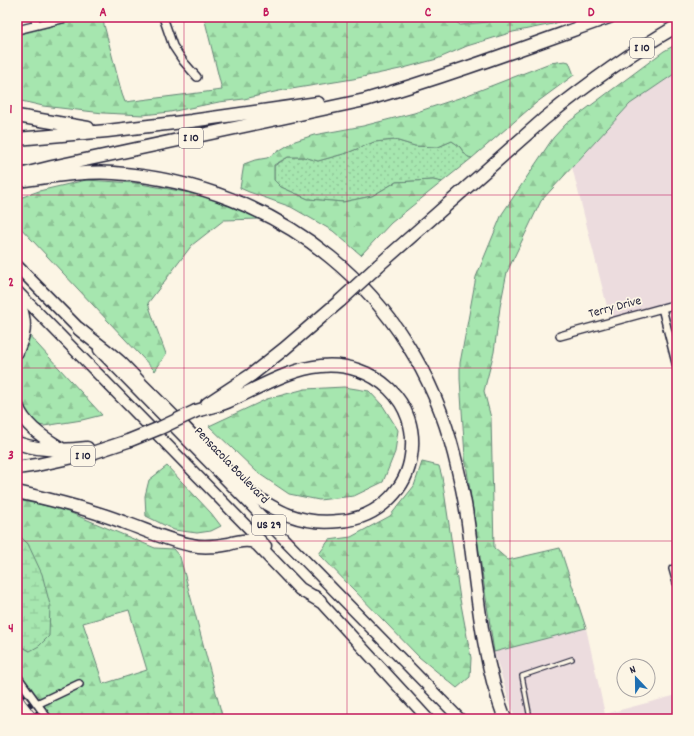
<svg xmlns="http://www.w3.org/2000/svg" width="694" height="736" viewBox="0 0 694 736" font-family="Dekko,sans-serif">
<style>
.built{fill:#ecdcde}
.grass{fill:url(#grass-dots);stroke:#648475}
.forest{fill:url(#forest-firs);stroke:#648475;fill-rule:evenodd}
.wetland{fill:url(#wetland-marsh);stroke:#648475}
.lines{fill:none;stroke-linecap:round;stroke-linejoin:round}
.service-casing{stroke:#22223b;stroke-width:6}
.minor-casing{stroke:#22223b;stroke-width:10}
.primary-casing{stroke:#22223b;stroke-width:13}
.trunk-casing{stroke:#22223b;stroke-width:14}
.motorway-casing{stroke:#22223b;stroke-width:15}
.service{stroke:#fcf5e5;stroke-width:3.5}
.minor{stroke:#fcf5e5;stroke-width:7}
.primary{stroke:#fcf5e5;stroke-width:10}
.trunk{stroke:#fcf5e5;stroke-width:11}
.motorway{stroke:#fcf5e5;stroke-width:12}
.rail-casing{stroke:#22223b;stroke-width:3.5}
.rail{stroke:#fcf5e5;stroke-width:2;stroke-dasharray:6;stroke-linecap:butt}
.motorway-bridge-casing{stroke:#22223b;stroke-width:15;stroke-linecap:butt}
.motorway-bridge{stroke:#fcf5e5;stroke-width:12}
.grid{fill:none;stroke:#c2185b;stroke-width:1;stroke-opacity:0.55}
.labels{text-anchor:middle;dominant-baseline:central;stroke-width:3.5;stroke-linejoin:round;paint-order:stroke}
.shield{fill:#fcf5e5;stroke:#63616e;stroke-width:1}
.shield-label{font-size:12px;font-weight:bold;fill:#22223b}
.street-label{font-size:13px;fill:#22223b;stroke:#fcf5e5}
.neatline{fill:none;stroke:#c2185b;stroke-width:1.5}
.grid-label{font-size:13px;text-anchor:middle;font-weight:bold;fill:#c2185b}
</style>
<defs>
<pattern id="grass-dots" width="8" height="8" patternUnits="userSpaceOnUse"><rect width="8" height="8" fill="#a6e6af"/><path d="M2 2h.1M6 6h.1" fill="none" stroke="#8fc597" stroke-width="1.8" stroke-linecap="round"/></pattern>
<pattern id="forest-firs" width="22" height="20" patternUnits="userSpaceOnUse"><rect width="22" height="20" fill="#a6e6af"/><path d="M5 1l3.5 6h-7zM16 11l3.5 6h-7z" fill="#8fc597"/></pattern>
<pattern id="wetland-marsh" width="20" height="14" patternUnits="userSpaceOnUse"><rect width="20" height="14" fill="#a6e6af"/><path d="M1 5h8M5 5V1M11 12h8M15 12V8" fill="none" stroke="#8fc597"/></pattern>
</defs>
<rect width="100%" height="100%" fill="#fcf5e5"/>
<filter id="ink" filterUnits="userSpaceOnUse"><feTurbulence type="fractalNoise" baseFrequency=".025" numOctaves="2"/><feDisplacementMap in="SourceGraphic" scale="8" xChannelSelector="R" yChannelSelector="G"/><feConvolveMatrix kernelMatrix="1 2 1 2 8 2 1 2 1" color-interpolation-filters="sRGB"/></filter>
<g filter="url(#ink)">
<path class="built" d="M 677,72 L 677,300 L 610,318 L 572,167 L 630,104 Z
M 586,628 L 605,714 L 677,695 L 677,719 L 515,719 L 494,652 Z"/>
<path class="grass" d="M 395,140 L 415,146 L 438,147 L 452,141 C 455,143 458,145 460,147 C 464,152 465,157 472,158 L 442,182 L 433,180 L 396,182 L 372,196 L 343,202 L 308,199 L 281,187 L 274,180 L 274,166 L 288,157 L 304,157 L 318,161 L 347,153 L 374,142 Z"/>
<path class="forest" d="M 88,17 L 102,17 L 122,94 L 125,102 L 222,90 L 204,17 L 451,17 L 460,25 L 487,22 L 492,17 L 573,17 L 553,24 L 513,32 L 467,46 L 437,59 L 400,69 L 353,79 L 279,91 L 244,99 L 219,102 L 170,112 L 143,115 L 103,113 L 43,106 L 17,100 L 17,35 Z
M 677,44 L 677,72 L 630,104 L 541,201 L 507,272 L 500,307 L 494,352 L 484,391 L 491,418 L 494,548 L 508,560 L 560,548 L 586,628 L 494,652 L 465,457 L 460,379 L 460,363 L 476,277 L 502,214 L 553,138 L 566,124 L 664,51 Z
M 565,61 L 569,62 L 574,75 L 536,103 L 472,158 C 465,157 464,152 460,147 C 458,145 455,143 452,141 L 438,147 L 415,146 L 395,140 L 374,142 L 347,153 L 318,161 L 304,157 L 288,157 L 274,165 L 274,180 L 281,187 L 308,199 L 343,202 L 372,196 L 396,182 L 433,180 L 442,182 L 391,223 L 361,255 L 333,231 L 291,207 L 249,192 L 240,188 L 244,164 L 255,160 L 267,158 L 295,141 L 314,135 L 363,126 L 414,113 L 465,96 L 550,63 Z
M 86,180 L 135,183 L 191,193 L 236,205 L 260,219 L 224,220 L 192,245 L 148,303 L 155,324 L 166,354 L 155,371 L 17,224 L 17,199 L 39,191 Z
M 17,322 L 102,415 L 82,420 L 44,426 L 17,421 Z
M 344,387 L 369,391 L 383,406 L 398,430 L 395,452 L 383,482 L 354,496 L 319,500 L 289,494 L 258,473 L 209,426 L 267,399 L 305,389 Z
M 422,462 L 439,466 L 442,477 L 460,599 L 471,658 L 470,677 L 457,688 L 419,657 L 319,554 L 329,540 L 351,537 L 390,516 L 414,486 Z
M 167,466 L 211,513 L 221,526 L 211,531 L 197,533 L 174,530 L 146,516 L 145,496 L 149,480 Z
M 17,500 L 59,508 L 155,548 L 173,549 L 180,557 L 223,719 L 52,719 L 42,706 L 84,686 L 80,679 L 37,700 L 17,674 L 17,644 L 30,651 L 22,538 L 17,537 ZM 129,610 L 147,670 L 103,684 L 101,677 L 83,623 Z"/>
<path class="wetland" d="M 17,537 L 22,538 L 28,544 L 42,574 L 50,605 L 49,636 L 39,646 L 30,651 L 17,644 Z"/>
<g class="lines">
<g class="service-casing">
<path id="service" d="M 531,719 L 529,713 L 522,676 L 572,659"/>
</g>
<g class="minor-casing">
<path id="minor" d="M 34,17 L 37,25
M 163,17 L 173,46 L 183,61 L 197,77
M 17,30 L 70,17
M 662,308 L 677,367
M 560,336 L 677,304
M 673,569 L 677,583
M 17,676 L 48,719
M 37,704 L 79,684"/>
</g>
<g class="primary-casing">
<path id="primary" d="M 17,291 L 266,546
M 99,350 L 460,719
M 315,596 L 428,719"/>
</g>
<g class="trunk-casing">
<path id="trunk" d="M 17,266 L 79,329"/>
</g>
<g class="motorway-casing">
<path id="motorway" d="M 17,116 L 88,128
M 17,139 L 107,131 L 191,121 L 318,103
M 24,174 L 52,167 L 365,100 C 448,76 528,46 609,17
M 17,181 C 49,177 81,171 114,173 C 279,185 413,292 454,454 C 459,474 464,495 467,516 C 477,584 480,654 505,719
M 379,265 L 544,119 C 586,85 630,53 677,26
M 17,296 C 21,308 26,321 23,334 C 22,340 19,346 17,352
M 79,329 C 93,341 108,351 121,363 C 128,370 135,377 141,384 C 155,398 168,411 182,425 C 197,441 212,456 228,472 C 234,478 241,486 248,492 C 260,500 276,510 289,515 C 305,521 322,523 339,521 C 359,520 376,512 390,498 C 401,487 409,472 411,456 C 420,402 374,361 321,366 C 288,369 257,389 227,402 C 217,406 206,408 196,411
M 207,404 L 251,375 L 284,349 L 341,300
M 17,406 C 25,427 45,438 63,450
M 17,443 C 40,451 63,451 87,448
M 17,468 L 37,465 L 92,453 L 128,441
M 17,492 C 53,500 89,509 123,522 C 146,530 168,541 192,545 C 204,548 217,546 229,544 C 235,542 243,540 250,541 C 253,541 255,543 258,545 L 300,589 L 320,601"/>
</g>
<use href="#service" class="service"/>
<use href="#minor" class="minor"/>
<use href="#primary" class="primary"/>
<use href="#trunk" class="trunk"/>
<use href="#motorway" class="motorway"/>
<g class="rail-casing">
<path id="rail" d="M 17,688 L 41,719"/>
</g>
<use href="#rail" class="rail"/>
<g class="motorway-bridge-casing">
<path id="motorway-bridge" d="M 341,300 L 379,265
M 128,441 L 160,428 L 196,411"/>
</g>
<use href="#motorway-bridge" class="motorway-bridge"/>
</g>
</g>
<path class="grid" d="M 184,17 L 184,719M 347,17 L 347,719M 510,17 L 510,719M 17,195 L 677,195M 17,368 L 677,368M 17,541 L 677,541"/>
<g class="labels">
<g class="shield">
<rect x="630" y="38" width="24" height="20" rx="3"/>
<rect x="179" y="128" width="24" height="20" rx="3"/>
<rect x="71" y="446" width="24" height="20" rx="3"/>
<rect x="252" y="515" width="34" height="20" rx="3"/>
</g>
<g class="shield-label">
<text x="642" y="48">I 10</text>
<text x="191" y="138">I 10</text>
<text x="83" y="456">I 10</text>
<text x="269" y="525">US 29</text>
</g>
<g class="street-label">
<text transform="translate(615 308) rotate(-15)">Terry Drive</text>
<text transform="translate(231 466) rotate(46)">Pensacola Boulevard</text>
</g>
</g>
<rect width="694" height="736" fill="none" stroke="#fcf5e5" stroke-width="44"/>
<g transform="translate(636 678) rotate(338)"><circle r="19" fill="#fcf5e5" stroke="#a5a1a1"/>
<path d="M0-3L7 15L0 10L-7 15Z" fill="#1f6fb2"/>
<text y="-6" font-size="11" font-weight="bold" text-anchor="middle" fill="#22223b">N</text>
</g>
<rect x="22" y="22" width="650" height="692" class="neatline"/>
<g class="grid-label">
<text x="103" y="16">A</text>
<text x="266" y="16">B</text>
<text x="428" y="16">C</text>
<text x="591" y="16">D</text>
<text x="11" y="113">1</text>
<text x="11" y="286">2</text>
<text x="11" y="459">3</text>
<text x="11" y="632">4</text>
</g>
</svg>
